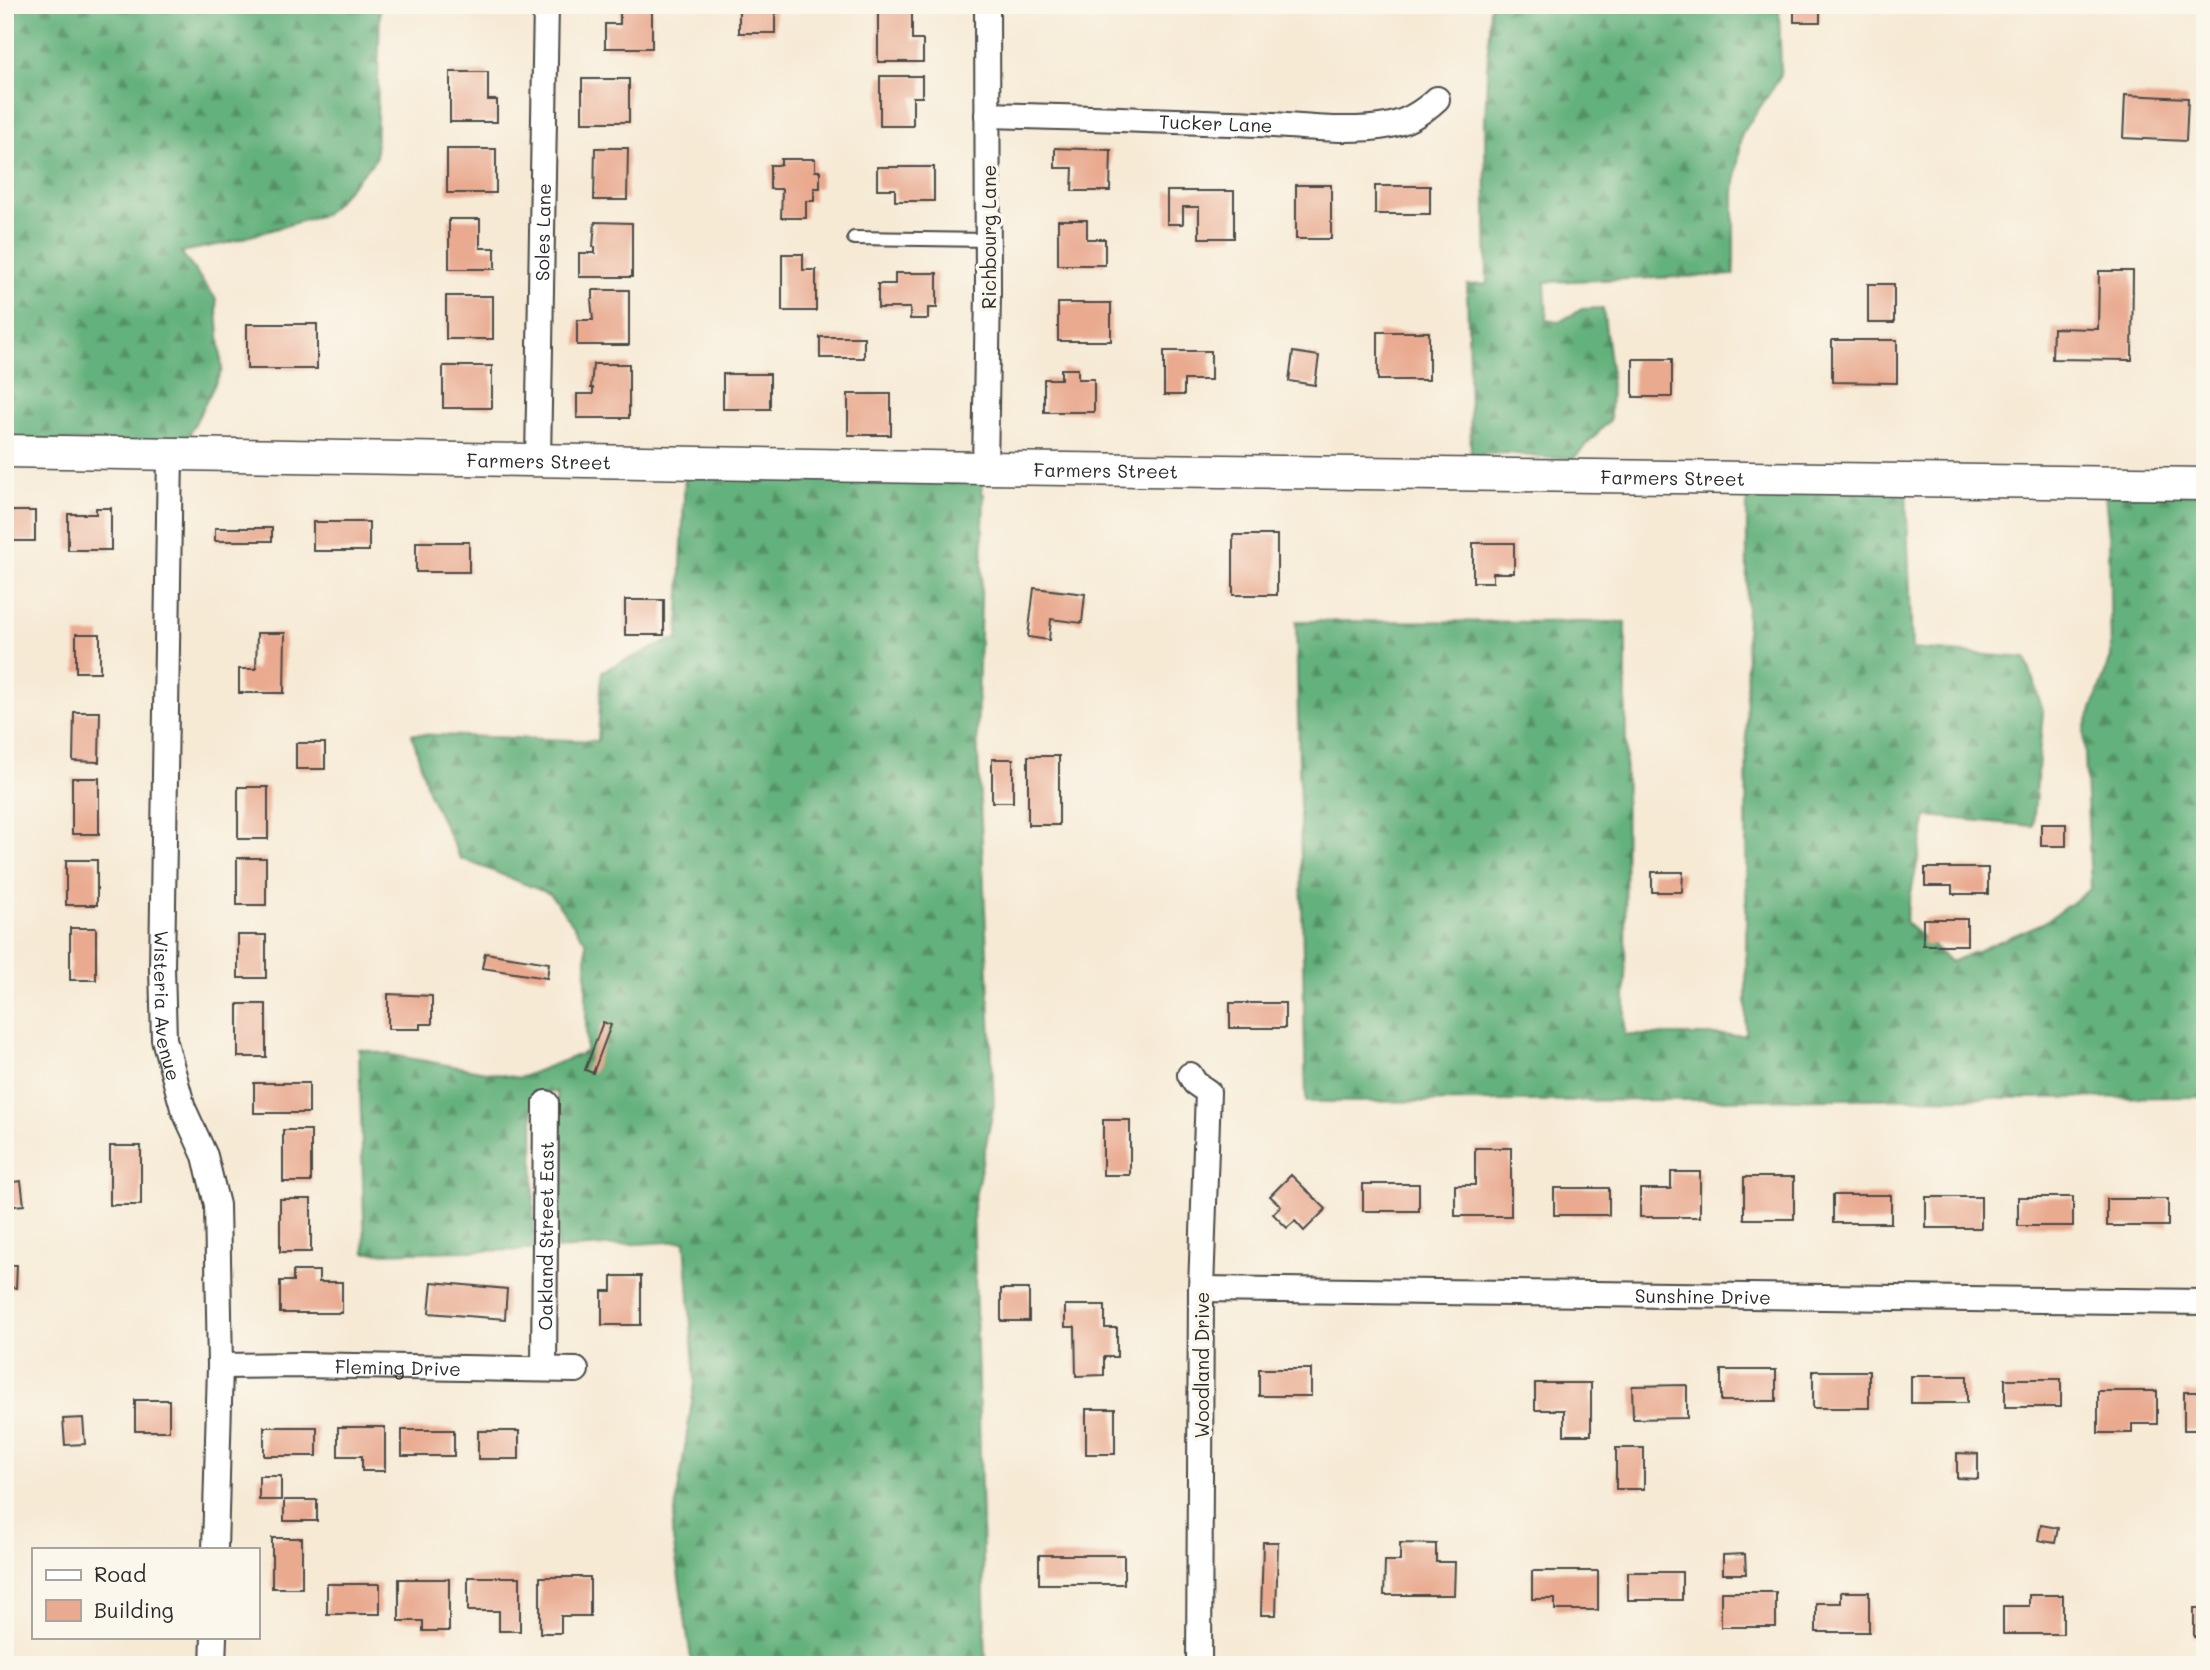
<svg xmlns="http://www.w3.org/2000/svg" width="2210" height="1670" viewBox="0 0 2210 1670" font-family="Mali,sans-serif">
<style>
.forest{fill:url(#forest-firs);stroke:#476e53;stroke-width:2}
.building{fill:#e9aa90}
.lines{fill:none;stroke-linecap:round;stroke-linejoin:round}
.service-casing{stroke:#494844;stroke-width:16}
.minor-casing{stroke:#494844;stroke-width:28}
.tertiary-casing{stroke:#494844;stroke-width:35}
.service{stroke:#fff;stroke-width:12}
.minor{stroke:#fff;stroke-width:24}
.tertiary{stroke:#fff;stroke-width:32}
.labels{text-anchor:middle;dominant-baseline:central;stroke-width:7;stroke-linejoin:round;paint-order:stroke}
.street-label{font-size:19px;fill:#2b2b2b;stroke:#fbf7ec}
</style>
<defs>
<pattern id="forest-firs" width="22" height="20" patternUnits="userSpaceOnUse" patternTransform="scale(1.75)"><rect width="22" height="20" fill="#63b17b"/><path d="M5 1l3.5 6h-7zM16 11l3.5 6h-7z" fill="#529065"/></pattern>
</defs>
<rect width="100%" height="100%" fill="#fbf7ec"/>
<filter id="ink" filterUnits="userSpaceOnUse"><feTurbulence type="fractalNoise" baseFrequency=".0143" numOctaves="2"/><feDisplacementMap in="SourceGraphic" scale="14" xChannelSelector="R" yChannelSelector="G"/><feConvolveMatrix kernelMatrix="1 2 1 2 8 2 1 2 1" color-interpolation-filters="sRGB"/></filter>
<filter id="wash" filterUnits="userSpaceOnUse"><feTurbulence type="fractalNoise" baseFrequency=".00686" numOctaves="4" result="noise"/><feDisplacementMap in="SourceGraphic" scale="28" xChannelSelector="R" yChannelSelector="G"/><feGaussianBlur stdDeviation="1.57" result="paint"/><feColorMatrix in="noise" values="0 0 0 0 0 0 0 0 0 0 0 0 0 0 0 0 0 1.4 0 .05"/><feComposite in="paint" operator="in"/></filter>
<g filter="url(#wash)">
<rect width="100%" height="100%" fill="#f6ead5"/>
<path class="forest" d="M 5,5 L 380,5 L 376,158 L 372,163 L 325,214 L 227,243 L 181,252 L 216,299 L 222,370 L 185,443 L 5,440 Z
M 1490,5 L 1779,5 L 1781,76 L 1742,134 L 1734,191 L 1734,275 L 1545,282 L 1547,320 L 1559,322 L 1582,309 L 1603,308 L 1611,369 L 1610,420 L 1574,458 L 1545,458 L 1509,453 L 1471,455 L 1467,285 L 1487,284 L 1485,124 Z
M 685,473 L 984,479 L 981,493 L 984,494 L 977,734 L 994,1105 L 973,1207 L 986,1665 L 692,1665 L 672,1532 L 695,1382 L 685,1241 L 557,1249 L 557,1092 L 533,1093 L 534,1250 L 365,1253 L 359,1049 L 519,1078 L 586,1052 L 586,942 L 550,894 L 460,858 L 429,794 L 412,734 L 598,741 L 602,671 L 671,640 L 678,640 Z
M 1747,489 L 1906,491 L 1912,649 L 2026,658 L 2043,711 L 2033,826 L 1927,816 L 1905,922 L 1951,962 L 2043,923 L 2091,889 L 2084,731 L 2111,657 L 2109,535 L 2105,493 L 2205,494 L 2205,1097 L 1306,1102 L 1296,621 L 1626,622 L 1625,1035 L 1746,1035 Z"/>
<g id="blocks">
<path class="building" d="M 620,5 L 652,5 L 652,48 L 605,48 L 605,24 L 620,24 Z
M 739,5 L 775,5 L 775,33 L 739,33 Z
M 1794,5 L 1820,5 L 1820,22 L 1794,22 Z
M 878,12 L 912,12 L 912,40 L 923,40 L 923,62 L 878,62 Z
M 450,72 L 488,72 L 488,100 L 497,100 L 497,122 L 450,122 Z
M 880,76 L 922,76 L 922,97 L 913,97 L 913,126 L 880,126 Z
M 582,79 L 629,79 L 629,122 L 582,122 Z
M 2125,95 L 2188,98 L 2186,141 L 2123,138 Z
M 595,148 L 628,148 L 627,200 L 594,200 Z
M 1055,148 L 1111,150 L 1110,191 L 1072,191 L 1073,168 L 1055,168 Z
M 447,149 L 496,149 L 496,193 L 447,193 Z
M 781,159 L 815,159 L 815,171 L 820,171 L 820,188 L 814,188 L 814,201 L 806,201 L 806,218 L 781,218 L 782,189 L 770,189 L 770,165 L 781,165 Z
M 877,167 L 934,167 L 934,201 L 895,201 L 895,189 L 877,189 Z
M 1296,185 L 1331,185 L 1331,239 L 1296,239 Z
M 1375,186 L 1430,186 L 1430,214 L 1375,214 Z
M 1167,191 L 1234,191 L 1234,238 L 1199,238 L 1199,207 L 1183,207 L 1183,224 L 1167,224 Z
M 449,219 L 480,219 L 480,248 L 495,248 L 495,269 L 449,269 Z
M 1058,220 L 1087,220 L 1087,239 L 1105,239 L 1105,265 L 1058,265 Z
M 595,222 L 632,223 L 632,277 L 579,277 L 579,253 L 595,253 L 595,247 L 593,247 Z
M 782,254 L 803,254 L 803,270 L 816,270 L 816,311 L 782,311 Z
M 2099,271 L 2133,271 L 2132,360 L 2052,359 L 2053,328 L 2098,329 Z
M 895,273 L 937,273 L 937,308 L 928,308 L 928,319 L 910,319 L 910,308 L 878,308 L 878,284 L 895,284 Z
M 1868,284 L 1894,284 L 1894,323 L 1868,323 Z
M 593,290 L 629,290 L 629,345 L 577,345 L 577,320 L 593,320 L 591,299 L 593,299 Z
M 446,296 L 493,296 L 493,339 L 446,339 Z
M 1058,303 L 1111,303 L 1111,341 L 1058,341 Z
M 247,324 L 317,324 L 317,369 L 247,369 Z
M 1378,332 L 1429,332 L 1429,380 L 1378,380 Z
M 820,337 L 864,337 L 864,358 L 820,358 Z
M 1832,340 L 1897,340 L 1897,383 L 1832,382 Z
M 1164,351 L 1211,351 L 1211,380 L 1184,380 L 1184,395 L 1164,395 Z
M 1293,352 L 1319,356 L 1315,385 L 1289,381 Z
M 1633,359 L 1672,359 L 1672,397 L 1633,397 Z
M 593,364 L 629,364 L 629,418 L 577,418 L 577,394 L 593,394 L 593,388 L 591,388 Z
M 443,366 L 492,366 L 492,408 L 443,408 Z
M 1061,369 L 1078,369 L 1078,379 L 1094,379 L 1094,412 L 1044,412 L 1044,379 L 1061,379 Z
M 723,374 L 770,374 L 770,409 L 723,409 Z
M 848,394 L 891,394 L 891,435 L 848,435 Z
M 96,508 L 111,508 L 111,550 L 68,550 L 68,514 L 96,514 Z
M 5,511 L 35,511 L 35,541 L 5,541 Z
M 313,522 L 369,522 L 369,551 L 313,551 Z
M 215,528 L 272,528 L 272,541 L 215,541 Z
M 1233,535 L 1277,535 L 1277,595 L 1233,595 Z
M 416,542 L 469,542 L 469,572 L 416,572 Z
M 1473,543 L 1514,543 L 1514,573 L 1493,573 L 1493,582 L 1473,582 Z
M 1034,588 L 1085,594 L 1082,623 L 1051,619 L 1049,640 L 1028,637 Z
M 625,600 L 664,600 L 664,635 L 625,635 Z
M 257,633 L 285,633 L 284,693 L 239,693 L 239,669 L 256,669 Z
M 76,634 L 100,634 L 100,672 L 76,672 Z
M 74,712 L 100,712 L 99,762 L 73,761 Z
M 296,743 L 325,743 L 325,769 L 296,769 Z
M 1028,756 L 1059,756 L 1059,825 L 1028,825 Z
M 992,759 L 1013,759 L 1013,802 L 992,802 Z
M 72,778 L 99,778 L 99,834 L 72,834 Z
M 238,787 L 268,787 L 268,839 L 238,839 Z
M 2041,824 L 2066,824 L 2066,846 L 2041,846 Z
M 237,858 L 266,858 L 266,905 L 237,905 Z
M 66,860 L 97,860 L 97,905 L 66,905 Z
M 1925,868 L 1988,868 L 1988,894 L 1952,894 L 1952,886 L 1925,886 Z
M 1652,872 L 1683,872 L 1682,892 L 1652,892 Z
M 1923,919 L 1967,919 L 1967,945 L 1923,945 Z
M 70,928 L 96,928 L 96,980 L 70,980 Z
M 238,935 L 266,935 L 266,978 L 238,978 Z
M 485,953 L 549,963 L 547,978 L 482,968 Z
M 388,994 L 432,996 L 432,1024 L 420,1024 L 420,1029 L 388,1029 Z
M 1230,1003 L 1285,1003 L 1285,1028 L 1230,1028 Z
M 238,1004 L 266,1004 L 266,1057 L 238,1057 Z
M 603,1022 L 611,1025 L 593,1073 L 585,1070 Z
M 254,1083 L 309,1083 L 309,1113 L 254,1113 Z
M 1103,1120 L 1130,1120 L 1130,1175 L 1103,1175 Z
M 283,1130 L 311,1130 L 311,1182 L 283,1182 Z
M 110,1146 L 141,1146 L 141,1205 L 110,1205 Z
M 1475,1148 L 1511,1148 L 1511,1216 L 1455,1216 L 1455,1185 L 1475,1185 Z
M 1671,1172 L 1700,1172 L 1700,1217 L 1640,1217 L 1640,1189 L 1671,1189 Z
M 1291,1175 L 1326,1209 L 1304,1231 L 1295,1221 L 1287,1228 L 1273,1214 L 1281,1206 L 1270,1196 Z
M 1744,1177 L 1794,1177 L 1794,1219 L 1744,1219 Z
M 21,1181 L 24,1205 L 5,1207 L 5,1183 Z
M 1363,1184 L 1419,1184 L 1419,1211 L 1363,1211 Z
M 1554,1188 L 1609,1188 L 1609,1215 L 1554,1215 Z
M 1833,1195 L 1891,1195 L 1891,1223 L 1833,1223 Z
M 1926,1197 L 1981,1197 L 1981,1228 L 1926,1228 Z
M 2018,1197 L 2073,1197 L 2073,1226 L 2018,1226 Z
M 280,1199 L 311,1199 L 311,1252 L 280,1252 Z
M 2107,1199 L 2168,1199 L 2168,1226 L 2107,1226 Z
M 5,1265 L 17,1265 L 16,1288 L 5,1287 Z
M 293,1271 L 319,1271 L 319,1282 L 342,1282 L 342,1313 L 280,1313 L 280,1281 L 293,1281 Z
M 612,1276 L 641,1276 L 641,1325 L 602,1325 L 602,1291 L 612,1291 Z
M 432,1282 L 507,1289 L 505,1319 L 429,1313 Z
M 1001,1289 L 1029,1289 L 1029,1321 L 1001,1321 Z
M 1065,1305 L 1105,1305 L 1105,1328 L 1117,1328 L 1117,1357 L 1104,1357 L 1104,1375 L 1076,1376 L 1075,1327 L 1065,1327 Z
M 1259,1369 L 1311,1369 L 1311,1396 L 1259,1396 Z
M 1721,1370 L 1776,1370 L 1776,1401 L 1721,1401 Z
M 1813,1371 L 1869,1371 L 1869,1408 L 1813,1408 Z
M 1911,1376 L 1967,1376 L 1967,1403 L 1911,1403 Z
M 2005,1379 L 2061,1379 L 2061,1407 L 2005,1407 Z
M 1535,1383 L 1591,1383 L 1591,1435 L 1564,1435 L 1564,1410 L 1535,1410 Z
M 1687,1385 L 1687,1418 L 1633,1419 L 1632,1386 Z
M 2098,1391 L 2157,1391 L 2157,1424 L 2132,1424 L 2132,1433 L 2098,1433 Z
M 2184,1392 L 2205,1392 L 2205,1430 L 2184,1430 Z
M 135,1400 L 169,1400 L 169,1431 L 135,1431 Z
M 1086,1409 L 1115,1409 L 1115,1454 L 1086,1454 Z
M 83,1418 L 85,1444 L 65,1445 L 63,1419 Z
M 264,1427 L 317,1427 L 317,1456 L 264,1456 Z
M 338,1427 L 385,1427 L 385,1471 L 362,1471 L 362,1456 L 338,1456 Z
M 402,1430 L 454,1430 L 454,1456 L 402,1456 Z
M 478,1431 L 519,1431 L 519,1459 L 478,1459 Z
M 1616,1448 L 1644,1448 L 1644,1489 L 1616,1489 Z
M 1957,1453 L 1978,1454 L 1978,1479 L 1957,1478 Z
M 259,1476 L 281,1476 L 281,1500 L 259,1500 Z
M 284,1500 L 317,1500 L 317,1521 L 284,1521 Z
M 2041,1525 L 2058,1528 L 2055,1543 L 2038,1540 Z
M 272,1538 L 302,1538 L 302,1588 L 272,1588 Z
M 1263,1542 L 1278,1542 L 1276,1615 L 1261,1615 Z
M 1400,1543 L 1436,1544 L 1436,1562 L 1455,1562 L 1454,1595 L 1384,1595 L 1385,1561 L 1400,1561 Z
M 1745,1554 L 1746,1574 L 1723,1574 L 1723,1555 Z
M 1039,1555 L 1124,1555 L 1124,1584 L 1039,1584 Z
M 1532,1571 L 1598,1571 L 1598,1610 L 1555,1610 L 1555,1599 L 1532,1599 Z
M 1628,1572 L 1682,1572 L 1682,1600 L 1628,1600 Z
M 468,1577 L 520,1577 L 520,1631 L 499,1631 L 499,1611 L 468,1611 Z
M 540,1577 L 590,1577 L 590,1616 L 561,1616 L 561,1633 L 540,1633 Z
M 399,1579 L 449,1579 L 449,1631 L 423,1631 L 423,1621 L 399,1621 Z
M 327,1584 L 380,1584 L 380,1614 L 327,1614 Z
M 1721,1592 L 1776,1592 L 1776,1627 L 1721,1627 Z
M 1841,1592 L 1869,1592 L 1869,1632 L 1816,1632 L 1816,1603 L 1841,1603 Z
M 2029,1595 L 2063,1595 L 2063,1634 L 2003,1634 L 2003,1606 L 2029,1606 Z
M 2194,1608 L 2205,1608 L 2205,1637 L 2194,1637 Z"/>
</g>
</g>
<g filter="url(#ink)">
<use href="#blocks" fill-opacity="0" stroke="#494844" stroke-width="2"/>
<g class="lines">
<g class="service-casing">
<path id="service" d="M 854,238 L 988,240"/>
</g>
<g class="minor-casing">
<g id="minor">
<path id="s1" d="M 987,115 C 1077,117 1168,121 1258,124 C 1298,126 1347,133 1386,126 C 1406,123 1422,113 1437,99"/>
<path id="s2" d="M 170,453 L 162,968 L 164,1039 L 183,1108 L 205,1156 L 217,1205 L 220,1366 L 215,1549"/>
<path id="s3" d="M 538,460 L 546,5"/>
<path d="M 985,468 L 988,292 L 987,5"/>
<path d="M 1190,1075 L 1195,1083 L 1208,1092 L 1201,1289 L 1199,1665"/>
<path id="s4" d="M 1201,1289 L 2205,1302"/>
<path id="s5" d="M 220,1366 L 300,1365 L 576,1370"/>
<path id="s6" d="M 544,1369 L 546,1103"/>
<path d="M 213,1665 L 214,1637"/>
</g>
</g>
<g class="tertiary-casing">
<g id="tertiary">
<path id="s7" d="M 5,451 L 985,468 L 2205,484"/>
</g>
</g>
<use href="#service" class="service"/>
<use href="#minor" class="minor"/>
<use href="#tertiary" class="tertiary"/>
</g>
</g>
<g class="labels">
<g class="street-label">
<text stroke="none"><textPath href="#s1" startOffset="229">Tucker Lane</textPath></text>
<text stroke="none"><textPath href="#s3" startOffset="228">Soles Lane</textPath></text>
<text transform="translate(988 237) rotate(-90)">Richbourg Lane</text>
<text stroke="none"><textPath href="#s7" startOffset="534">Farmers Street</textPath></text>
<text stroke="none"><textPath href="#s7" startOffset="1101">Farmers Street</textPath></text>
<text stroke="none"><textPath href="#s7" startOffset="1668">Farmers Street</textPath></text>
<text stroke="none"><textPath href="#s2" startOffset="553">Wisteria Avenue</textPath></text>
<text stroke="none"><textPath href="#s6" startOffset="133">Oakland Street East</textPath></text>
<text stroke="none"><textPath href="#s4" startOffset="502">Sunshine Drive</textPath></text>
<text transform="translate(1201 1365) rotate(-90)">Woodland Drive</text>
<text stroke="none"><textPath href="#s5" startOffset="178">Fleming Drive</textPath></text>
</g>
</g>
<rect width="2210" height="1670" fill="none" stroke="#fbf7ec" stroke-width="28"/>
<rect x="32" y="1548" width="228" height="91" fill="#fbf7ec" stroke="#a8a59f" stroke-width="2"/>
<rect x="46" y="1570" width="35" height="10" fill="#ffffff" stroke="#a8a59f" stroke-width="2"/>
<text x="94" y="1582" font-size="21" fill="#2b2b2b">Road</text>
<rect x="46" y="1600" width="35" height="21" fill="#e9aa90" stroke="#a8a59f" stroke-width="2"/>
<text x="94" y="1618" font-size="21" fill="#2b2b2b">Building</text>
</svg>
